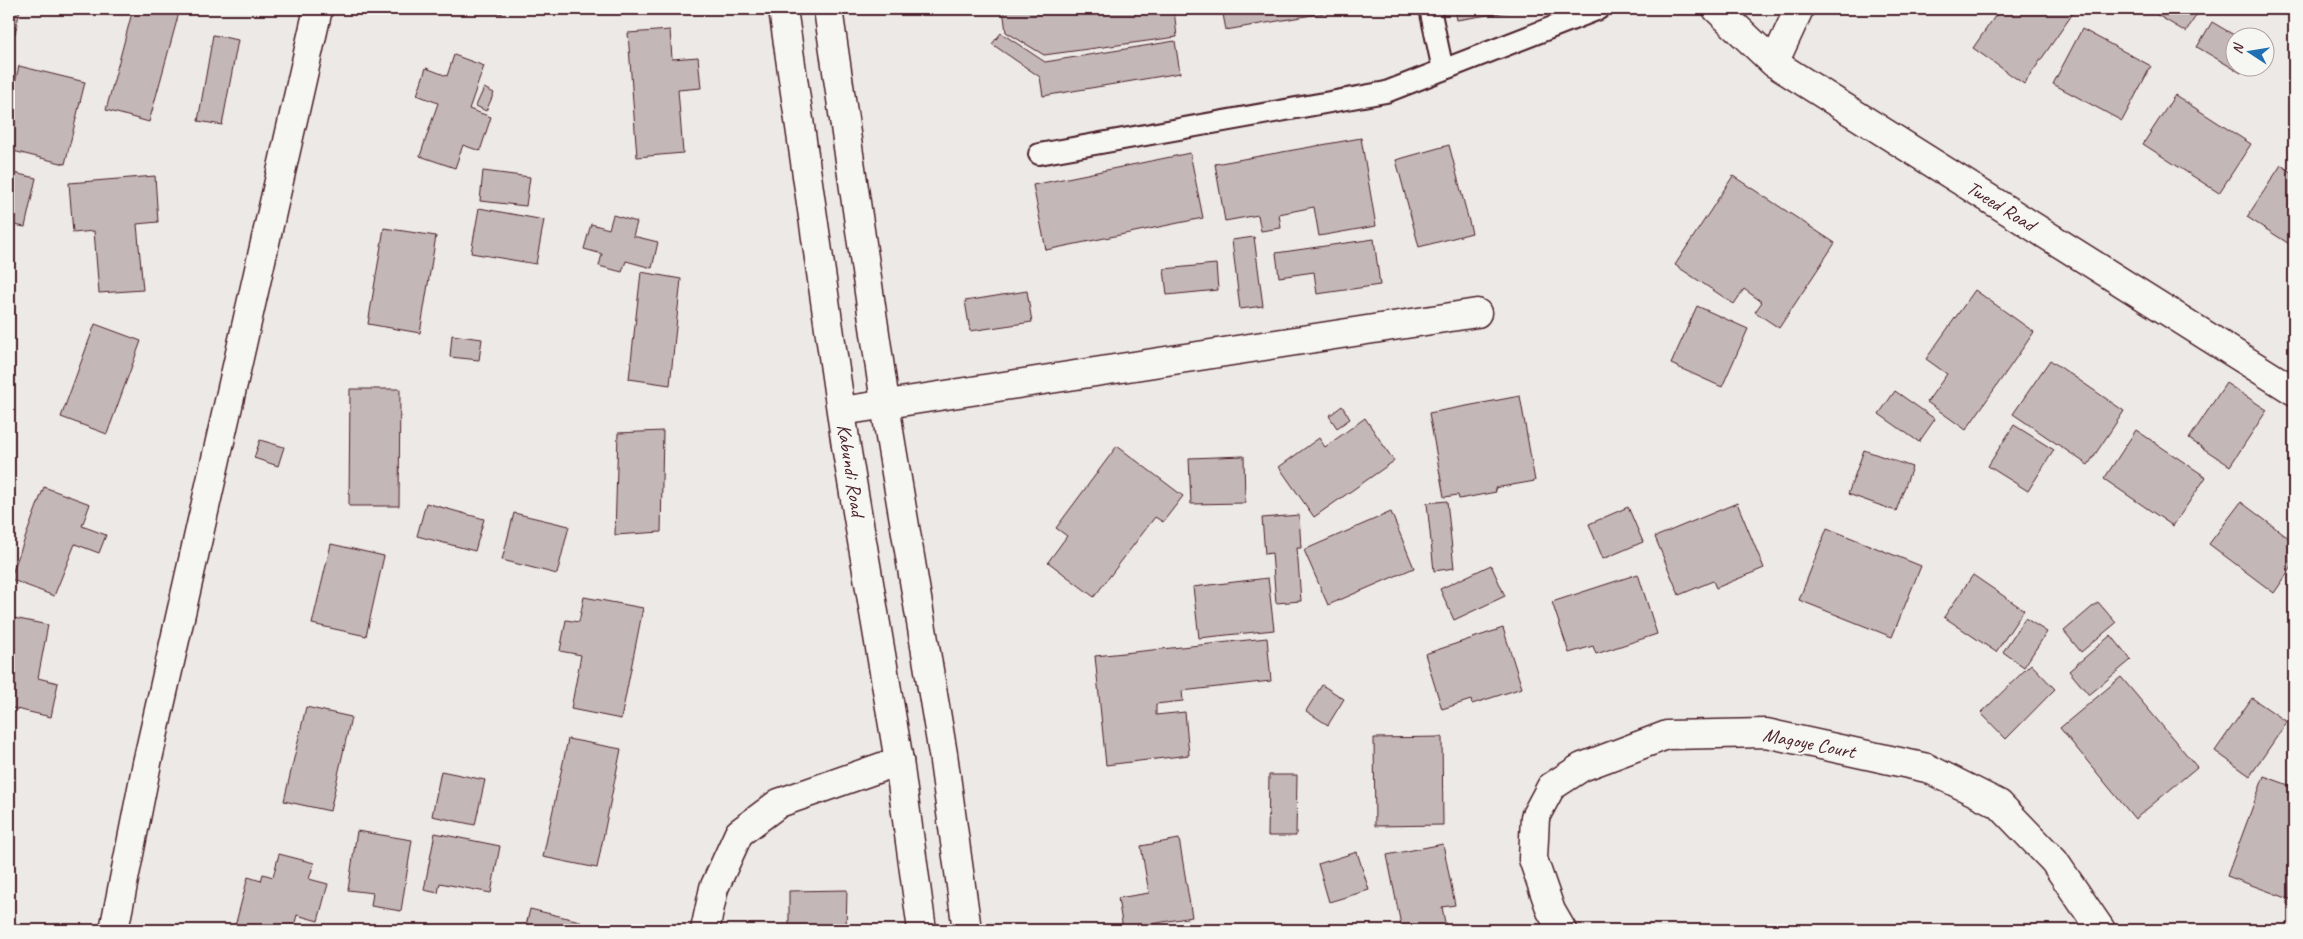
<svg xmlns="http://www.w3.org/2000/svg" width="2303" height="939" viewBox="0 0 2303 939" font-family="Caveat,sans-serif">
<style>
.building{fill:#c4b7b7;stroke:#4a1f2b}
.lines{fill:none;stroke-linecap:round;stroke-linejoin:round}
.lane-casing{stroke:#4a1f2b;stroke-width:24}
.street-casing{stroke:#4a1f2b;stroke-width:31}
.secondary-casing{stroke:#4a1f2b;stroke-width:31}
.lane{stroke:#f6f6f2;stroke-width:20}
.street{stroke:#f6f6f2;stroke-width:28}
.secondary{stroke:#f6f6f2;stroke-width:28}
.labels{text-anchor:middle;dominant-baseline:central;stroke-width:4.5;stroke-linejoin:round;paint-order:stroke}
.street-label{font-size:20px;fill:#4a1f2b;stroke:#f6f6f2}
</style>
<rect width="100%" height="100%" fill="#ece9e6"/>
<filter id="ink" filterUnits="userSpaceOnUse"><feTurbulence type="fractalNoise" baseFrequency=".02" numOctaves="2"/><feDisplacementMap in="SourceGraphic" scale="10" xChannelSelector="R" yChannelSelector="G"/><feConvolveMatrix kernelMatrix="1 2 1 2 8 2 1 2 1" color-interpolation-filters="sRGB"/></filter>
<g filter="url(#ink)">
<path class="building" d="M 9,9 L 20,9 L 15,34 L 9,32 Z
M 133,9 L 180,9 L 149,122 L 106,110 Z
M 477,9 L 503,9 L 502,14 Z
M 1003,9 L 1174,9 L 1177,37 L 1044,55 L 1006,32 Z
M 1222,9 L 1347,9 L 1226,30 Z
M 1455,9 L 1525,9 L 1457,20 Z
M 2000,9 L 2076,9 L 2024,84 L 1973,48 Z
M 2147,9 L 2200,9 L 2186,32 Z
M 2212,22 L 2239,38 L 2236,38 L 2236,68 L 2244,68 L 2241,73 L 2197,47 Z
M 2082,29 L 2151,66 L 2122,121 L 2053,84 Z
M 670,30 L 672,59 L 698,57 L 701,88 L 678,90 L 683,153 L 637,157 L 628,33 Z
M 1001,33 L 1045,62 L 1175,41 L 1180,73 L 1043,96 L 1040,77 L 992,44 Z
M 213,35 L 238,40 L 222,125 L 198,121 Z
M 454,55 L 484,66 L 469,109 L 491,117 L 480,151 L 463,145 L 455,168 L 420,156 L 438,103 L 417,95 L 426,68 L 447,76 Z
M 19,66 L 85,82 L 65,164 L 9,150 L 9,108 Z
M 484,88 L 494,93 L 486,111 L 476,106 Z
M 2175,95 L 2251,144 L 2219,193 L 2143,144 Z
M 1361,138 L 1376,226 L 1319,236 L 1314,207 L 1279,214 L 1281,228 L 1261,231 L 1258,215 L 1225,221 L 1215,164 Z
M 1449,145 L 1472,233 L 1419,247 L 1396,160 Z
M 1190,153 L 1203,218 L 1046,250 L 1033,185 Z
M 2281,165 L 2294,174 L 2294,247 L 2247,217 Z
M 483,171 L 530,177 L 526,206 L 480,201 Z
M 9,172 L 36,178 L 25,227 L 9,224 Z
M 155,176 L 158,222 L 137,224 L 143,290 L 99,293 L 94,231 L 73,233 L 69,183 Z
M 1733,176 L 1835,243 L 1779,328 L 1755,312 L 1762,302 L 1744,289 L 1734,304 L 1675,265 Z
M 479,208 L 544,220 L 536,264 L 471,253 Z
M 613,215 L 637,222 L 633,236 L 658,242 L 652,268 L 626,261 L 622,272 L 599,266 L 602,254 L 584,249 L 591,224 L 609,229 Z
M 384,228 L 436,236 L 420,333 L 368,324 Z
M 1254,237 L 1263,306 L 1240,309 L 1232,240 Z
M 1374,239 L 1380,285 L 1317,294 L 1314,272 L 1279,277 L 1276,253 Z
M 1216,264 L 1218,290 L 1167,295 L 1164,269 Z
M 641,272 L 681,279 L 670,385 L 629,379 Z
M 1975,290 L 2034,332 L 1966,430 L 1927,402 L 1947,374 L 1926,359 Z
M 1027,291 L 1032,322 L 970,331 L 965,301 Z
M 1697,306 L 1748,329 L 1722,387 L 1671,364 Z
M 95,324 L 141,341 L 107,434 L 61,417 Z
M 452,335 L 482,339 L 479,360 L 450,357 Z
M 2050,360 L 2124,411 L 2088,465 L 2013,414 Z
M 2226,383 L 2267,410 L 2230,466 L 2189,439 Z
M 350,389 L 400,389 L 399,506 L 349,506 Z
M 1895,391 L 1935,419 L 1919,442 L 1879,414 Z
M 1520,396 L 1535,481 L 1495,488 L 1496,492 L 1459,499 L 1458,495 L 1444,497 L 1429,413 Z
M 1342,406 L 1350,419 L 1337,428 L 1329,416 Z
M 9,413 L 13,414 L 9,443 Z
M 1365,418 L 1394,461 L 1314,517 L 1279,467 L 1319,438 L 1325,447 Z
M 2014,425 L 2054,450 L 2028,491 L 1988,466 Z
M 2136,430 L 2206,477 L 2173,526 L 2104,479 Z
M 663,431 L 661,532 L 615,535 L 618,433 Z
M 260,440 L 284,447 L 278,466 L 254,458 Z
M 1117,446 L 1183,496 L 1163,522 L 1155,517 L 1094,597 L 1048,562 L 1067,536 L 1056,528 Z
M 1864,450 L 1912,467 L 1896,511 L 1848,494 Z
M 1244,456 L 1245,503 L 1191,504 L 1189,458 Z
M 44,487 L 90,504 L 82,526 L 106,535 L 99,553 L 75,544 L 54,596 L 10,579 Z
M 1447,501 L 1454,568 L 1434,571 L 1427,503 Z
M 2241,502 L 2294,542 L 2294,564 L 2274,593 L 2209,544 Z
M 426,503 L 484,519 L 475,551 L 417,536 Z
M 1737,503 L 1764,568 L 1716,588 L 1713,581 L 1679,595 L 1655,537 Z
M 1628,507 L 1643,542 L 1603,559 L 1589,524 Z
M 1391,512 L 1414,568 L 1328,605 L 1304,550 Z
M 514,513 L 569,526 L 557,574 L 502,560 Z
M 1299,515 L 1301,548 L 1297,548 L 1301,601 L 1276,603 L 1272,553 L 1265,554 L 1262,518 Z
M 1827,528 L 1921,566 L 1892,637 L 1799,600 Z
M 331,544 L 384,556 L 366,636 L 312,624 Z
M 1491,565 L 1505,596 L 1454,620 L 1440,589 Z
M 1638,574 L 1657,634 L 1596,654 L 1593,646 L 1569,653 L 1552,602 Z
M 1973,575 L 2024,610 L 1996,652 L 1944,617 Z
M 1268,578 L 1274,630 L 1199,638 L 1193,587 Z
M 584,597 L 643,608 L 621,719 L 571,709 L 581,655 L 560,651 L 566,620 L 579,622 Z
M 2098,602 L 2116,623 L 2081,652 L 2064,631 Z
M 9,617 L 48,625 L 38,678 L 58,683 L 51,717 L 12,708 L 9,722 Z
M 2025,618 L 2047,632 L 2024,667 L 2003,652 Z
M 1503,628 L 1522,688 L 1472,704 L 1471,700 L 1442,709 L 1425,654 Z
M 2111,635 L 2131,660 L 2089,695 L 2069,671 Z
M 1267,638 L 1271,681 L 1182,691 L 1183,701 L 1156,704 L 1156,715 L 1185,712 L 1189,755 L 1106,765 L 1095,656 Z
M 2031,664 L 2055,689 L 2006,739 L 1981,713 Z
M 2121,677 L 2197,767 L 2135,819 L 2060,728 Z
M 1322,685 L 1344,699 L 1328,725 L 1306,711 Z
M 2252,698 L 2287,722 L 2250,776 L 2215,751 Z
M 306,707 L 351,717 L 330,811 L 284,801 Z
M 1442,737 L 1443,825 L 1375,826 L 1374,738 Z
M 568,739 L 621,749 L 597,868 L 543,857 Z
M 441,771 L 485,780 L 475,825 L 432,816 Z
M 1269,775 L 1297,775 L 1296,836 L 1268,836 Z
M 2264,776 L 2294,787 L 2294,893 L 2292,900 L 2227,876 Z
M 357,831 L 412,840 L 401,911 L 371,906 L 373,893 L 348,890 Z
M 435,833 L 500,846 L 491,893 L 440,883 L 438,893 L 424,890 Z
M 1179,839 L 1192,917 L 1123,929 L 1118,898 L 1149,893 L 1141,846 Z
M 1443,844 L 1455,905 L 1442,907 L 1446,928 L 1434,930 L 1402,930 L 1387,855 Z
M 1357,852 L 1369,890 L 1329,902 L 1318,864 Z
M 279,854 L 314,863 L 309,879 L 328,884 L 318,921 L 297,915 L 293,930 L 234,930 L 248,877 L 261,881 L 263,874 L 273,877 Z
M 847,890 L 846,930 L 789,930 L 789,891 Z
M 530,909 L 580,921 L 578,930 L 525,930 Z"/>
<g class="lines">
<g class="lane-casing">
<path id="lane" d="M 1430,9 L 1443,70
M 1039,154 L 1386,92 L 1599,9"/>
</g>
<g class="street-casing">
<path id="street" d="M 1717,9 L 1774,63 L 2294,391
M 1774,63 L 1799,9
M 842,411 L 1477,313
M 114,930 L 147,763 L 318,9
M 705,930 L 714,888 L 739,833 L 779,803 L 899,761
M 1562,930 L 1551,911 L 1533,859 L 1535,817 L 1551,787 L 1582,767 L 1667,735 L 1766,733 L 1927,768 L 1999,804 L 2054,861 L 2101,930"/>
</g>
<g class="secondary-casing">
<path id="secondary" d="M 783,9 L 846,446 L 899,761 L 922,930
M 828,9 L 890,437 L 943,754 L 967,930"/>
</g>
<use href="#lane" class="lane"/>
<use href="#street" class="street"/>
<use href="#secondary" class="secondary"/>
</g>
</g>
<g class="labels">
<g class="street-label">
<text transform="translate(2001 206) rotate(32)">Tweed Road</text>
<text transform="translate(851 470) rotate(81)">Kabundi Road</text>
<text transform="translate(1809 743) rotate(11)">Magoye Court</text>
</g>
</g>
<rect width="2303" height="939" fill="none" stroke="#f6f6f2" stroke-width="30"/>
<rect x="15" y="15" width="2273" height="909" fill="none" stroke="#4a1f2b" stroke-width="2" filter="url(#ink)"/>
<g transform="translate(2250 52) rotate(282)"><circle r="24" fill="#f6f6f2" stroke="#b1a0a2"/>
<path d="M0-4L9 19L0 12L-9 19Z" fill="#1f6fb2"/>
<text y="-8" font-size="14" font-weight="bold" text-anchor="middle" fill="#4a1f2b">N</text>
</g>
</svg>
